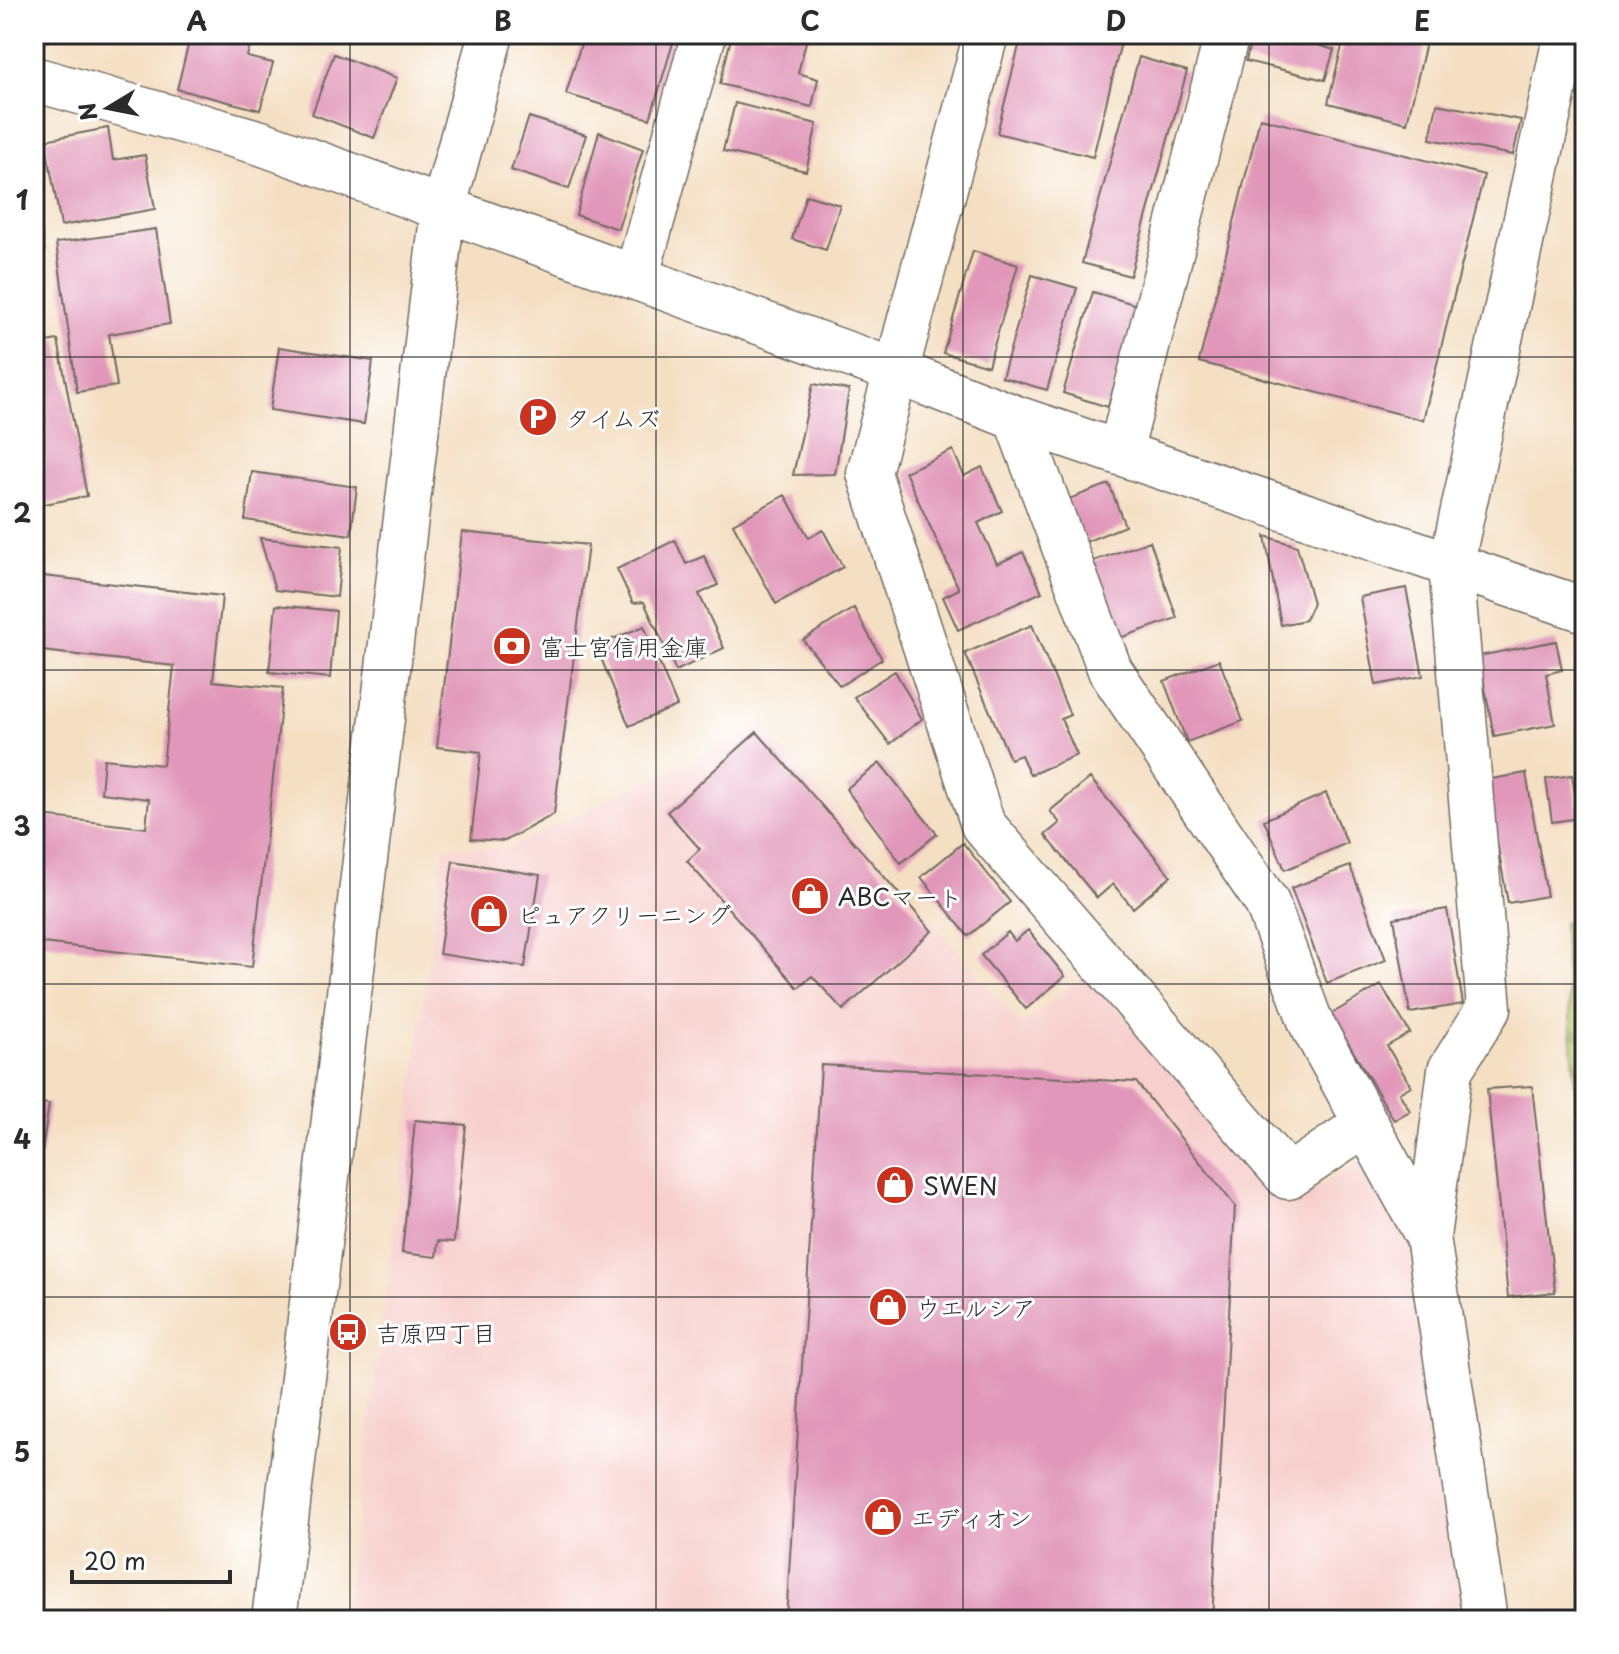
<svg xmlns="http://www.w3.org/2000/svg" width="1619" height="1654" viewBox="0 0 1619 1654" font-family="'Playpen Sans','Klee One',sans-serif">
<style>
.built{fill:#f7d0ce}
.cemetery{fill:url(#cemetery-stones);stroke:#727849;stroke-width:2}
.building{fill:#e197b9}
.lines{fill:none;stroke-linecap:round;stroke-linejoin:round}
.minor-casing{stroke:#716a60;stroke-width:47}
.minor{stroke:#fff;stroke-width:44}
.grid{fill:none;stroke:#2b2b2b;stroke-width:2;stroke-opacity:0.55}
.labels{text-anchor:middle;dominant-baseline:central;stroke-width:6;stroke-linejoin:round;paint-order:stroke}
.poi-label{font-size:24px;fill:#2b2b2b;stroke:#fff;text-anchor:start}
.neatline{fill:none;stroke:#2b2b2b;stroke-width:3}
.grid-label{font-size:26px;text-anchor:middle;font-weight:bold;fill:#2b2b2b}
</style>
<defs>
<pattern id="cemetery-stones" width="16" height="16" patternUnits="userSpaceOnUse" patternTransform="scale(2)"><rect width="16" height="16" fill="#b8c567"/><path d="M2 7V4a2 2 0 0 1 4 0v3zM10 15v-3a2 2 0 0 1 4 0v3z" fill="#9ea95a"/></pattern>
</defs>
<rect width="100%" height="100%" fill="#fff"/>
<filter id="ink" filterUnits="userSpaceOnUse"><feTurbulence type="fractalNoise" baseFrequency=".0125" numOctaves="2"/><feDisplacementMap in="SourceGraphic" scale="16" xChannelSelector="R" yChannelSelector="G"/><feConvolveMatrix kernelMatrix="1 2 1 2 8 2 1 2 1" color-interpolation-filters="sRGB"/></filter>
<filter id="wash" filterUnits="userSpaceOnUse"><feTurbulence type="fractalNoise" baseFrequency=".006" numOctaves="4" result="noise"/><feDisplacementMap in="SourceGraphic" scale="32" xChannelSelector="R" yChannelSelector="G"/><feGaussianBlur stdDeviation="1.8" result="paint"/><feColorMatrix in="noise" values="0 0 0 0 0 0 0 0 0 0 0 0 0 0 0 0 0 1.4 0 .05"/><feComposite in="paint" operator="in"/></filter>
<g filter="url(#wash)">
<rect width="100%" height="100%" fill="#f4dfc3"/>
<path class="built" d="M 762,726 L 1022,1026 L 1086,973 L 1285,1207 L 1373,1154 L 1410,1237 L 1469,1620 L 344,1620 L 444,846 L 505,850 Z"/>
<path class="cemetery" d="M 1585,918 L 1585,1135 L 1579,1136 L 1563,923 Z"/>
<g id="blocks">
<path class="building" d="M 34,34 L 52,34 L 49,41 L 34,39 Z
M 191,34 L 252,34 L 247,57 L 273,63 L 260,110 L 177,89 Z
M 584,34 L 643,34 L 673,43 L 650,119 L 566,94 Z
M 732,34 L 808,34 L 798,73 L 818,79 L 812,107 L 720,84 Z
M 1022,34 L 1123,34 L 1093,157 L 997,133 Z
M 1171,34 L 1198,34 L 1196,41 Z
M 1252,34 L 1283,34 L 1334,50 L 1325,80 L 1246,61 Z
M 1345,34 L 1428,34 L 1407,123 L 1328,103 Z
M 334,54 L 397,78 L 374,138 L 312,114 Z
M 1139,57 L 1187,71 L 1130,276 L 1082,263 Z
M 735,103 L 817,124 L 806,171 L 723,151 Z
M 1437,104 L 1521,120 L 1513,155 L 1430,139 Z
M 529,117 L 586,135 L 569,189 L 511,170 Z
M 1260,118 L 1484,175 L 1423,420 L 1199,362 Z
M 108,128 L 113,160 L 145,155 L 155,209 L 61,226 L 45,140 Z
M 599,132 L 643,149 L 618,229 L 576,215 Z
M 34,186 L 45,253 L 34,255 Z
M 806,195 L 840,205 L 826,250 L 792,239 Z
M 156,229 L 170,324 L 109,334 L 117,386 L 77,392 L 56,243 Z
M 973,251 L 1018,265 L 988,366 L 943,353 Z
M 1032,275 L 1077,288 L 1047,390 L 1002,377 Z
M 1093,292 L 1137,305 L 1108,407 L 1063,393 Z
M 58,340 L 87,496 L 34,506 L 34,344 Z
M 279,347 L 373,361 L 364,424 L 270,410 Z
M 813,384 L 849,390 L 835,474 L 793,475 Z
M 953,450 L 964,476 L 982,467 L 1002,511 L 978,523 L 997,564 L 1023,552 L 1042,592 L 958,630 L 943,597 L 959,589 L 905,472 Z
M 252,472 L 357,487 L 351,535 L 245,520 Z
M 1109,484 L 1125,526 L 1083,543 L 1066,500 Z
M 785,495 L 809,538 L 823,530 L 843,567 L 776,604 L 733,524 Z
M 462,532 L 588,545 L 554,814 L 505,841 L 471,839 L 481,752 L 437,747 Z
M 1265,536 L 1297,546 L 1313,603 L 1305,620 L 1281,625 Z
M 260,538 L 342,547 L 337,597 L 275,590 Z
M 675,540 L 686,564 L 704,556 L 718,585 L 699,594 L 724,648 L 676,671 L 644,602 L 633,603 L 617,569 Z
M 1150,541 L 1177,618 L 1120,638 L 1093,561 Z
M 34,575 L 222,596 L 213,681 L 283,688 L 252,967 L 34,942 L 34,815 L 146,828 L 149,799 L 101,793 L 104,759 L 163,765 L 174,666 L 34,650 Z
M 1406,588 L 1423,676 L 1376,685 L 1360,597 Z
M 276,605 L 336,611 L 330,678 L 269,672 Z
M 854,608 L 882,659 L 840,686 L 803,640 Z
M 1032,625 L 1070,715 L 1061,719 L 1077,755 L 1030,775 L 1021,755 L 1010,759 L 965,653 Z
M 644,626 L 677,706 L 629,726 L 596,646 Z
M 1556,641 L 1562,670 L 1546,674 L 1555,724 L 1494,736 L 1479,656 Z
M 1219,660 L 1243,721 L 1187,742 L 1164,681 Z
M 895,671 L 922,719 L 890,744 L 854,697 Z
M 757,732 L 932,931 L 843,1010 L 812,976 L 798,988 L 687,861 L 700,849 L 667,812 Z
M 880,763 L 937,834 L 901,863 L 846,789 Z
M 1526,773 L 1547,896 L 1508,903 L 1486,780 Z
M 1572,775 L 1579,818 L 1552,822 L 1546,779 Z
M 1090,778 L 1171,876 L 1133,908 L 1113,884 L 1097,898 L 1045,835 L 1060,823 L 1050,811 Z
M 1326,793 L 1347,843 L 1285,870 L 1264,820 Z
M 963,843 L 1010,902 L 968,936 L 921,877 Z
M 453,861 L 540,875 L 525,967 L 439,954 Z
M 1350,866 L 1386,960 L 1327,983 L 1291,888 Z
M 1447,909 L 1463,1004 L 1410,1013 L 1394,918 Z
M 1028,930 L 1065,976 L 1026,1009 L 981,955 L 1008,932 L 1015,941 Z
M 1381,985 L 1410,1033 L 1387,1046 L 1411,1086 L 1399,1093 L 1410,1111 L 1394,1120 L 1331,1014 Z
M 821,1065 L 1136,1082 L 1235,1206 L 1212,1620 L 786,1620 Z
M 1532,1086 L 1555,1292 L 1508,1297 L 1487,1089 Z
M 34,1102 L 49,1104 L 36,1192 L 34,1192 Z
M 415,1120 L 466,1125 L 454,1242 L 438,1241 L 436,1257 L 402,1253 Z"/>
</g>
</g>
<g filter="url(#ink)">
<use href="#blocks" fill-opacity="0" stroke="#716a60" stroke-width="2"/>
<g class="lines">
<g class="minor-casing">
<path id="minor" d="M 986,34 L 869,473 L 983,825 L 1288,1177 L 1366,1124
M 34,79 L 261,143 L 895,371 L 1016,418 L 1585,610
M 636,278 L 704,34
M 1016,418 L 1110,670 L 1267,903 L 1311,1023 L 1428,1237
M 1120,453 L 1227,34
M 274,1620 L 443,209 L 491,34
M 1485,1620 L 1428,1237 L 1450,1070 L 1489,1008 L 1451,566 L 1566,34"/>
</g>
<use href="#minor" class="minor"/>
</g>
</g>
<path class="grid" d="M 350,34 L 350,1620M 656,34 L 656,1620M 963,34 L 963,1620M 1269,34 L 1269,1620M 34,357 L 1585,357M 34,670 L 1585,670M 34,984 L 1585,984M 34,1297 L 1585,1297"/>
<defs>
<g id="parking-disc" transform="scale(2)"><circle r="9.5" fill="#c8321e" stroke="#fff"/><path d="M-3.5-5.5H1a3.5 3.5 0 0 1 0 7H-1V5.5H-3.5ZM-1-3.4V-.6H.8a1.4 1.4 0 0 0 0-2.8Z" fill="#fff"/></g>
<g id="bank-disc" transform="scale(2)"><circle r="9.5" fill="#c8321e" stroke="#fff"/><path d="M-6-4H6V4H-6ZM0-2.3a2.3 2.3 0 1 0 0 4.6a2.3 2.3 0 1 0 0-4.6Z" fill="#fff"/></g>
<g id="shop-disc" transform="scale(2)"><circle r="9.5" fill="#c8321e" stroke="#fff"/><path d="M-5-2.5h2.3a2.7 3.5 0 0 1 5.4 0H5L5.5 6h-11ZM-1.5-2.5h3a1.5 2.3 0 0 0-3 0Z" fill="#fff"/></g>
<g id="bus-disc" transform="scale(2)"><circle r="9.5" fill="#c8321e" stroke="#fff"/><path d="M-5-6H5V4H4V6H2V4H-2V6H-4V4H-5ZM-3.5-4V0h7V-4ZM-3.5 1.2v1.5H-2V1.2ZM2 1.2v1.5H3.5V1.2Z" fill="#fff"/></g>
</defs>
<g fill-rule="evenodd">
<use href="#parking-disc" x="538" y="417"/>
<use href="#bank-disc" x="512" y="646"/>
<use href="#shop-disc" x="810" y="896"/>
<use href="#shop-disc" x="489" y="914"/>
<use href="#shop-disc" x="895" y="1185"/>
<use href="#shop-disc" x="888" y="1307"/>
<use href="#bus-disc" x="348" y="1332"/>
<use href="#shop-disc" x="883" y="1517"/>
</g>
<g class="labels">
<g class="poi-label">
<text x="566" y="417">タイムズ</text>
<text x="540" y="646">富士宮信用金庫</text>
<text x="838" y="896">ABCマート</text>
<text x="517" y="914">ピュアクリーニング</text>
<text x="923" y="1185">SWEN</text>
<text x="916" y="1307">ウエルシア</text>
<text x="376" y="1332">吉原四丁目</text>
<text x="911" y="1517">エディオン</text>
</g>
</g>
<rect width="1619" height="1654" fill="none" stroke="#fff" stroke-width="88"/>
<g transform="translate(108 108) rotate(260)" stroke="#ffffff" stroke-width="6" paint-order="stroke">
<path d="M0-6L14 30L0 20L-14 30Z" fill="#2b2b2b"/>
<text y="-12" font-size="22" font-weight="bold" text-anchor="middle" fill="#2b2b2b">N</text>
</g>
<path d="M72 1570v12h158v-12" fill="none" stroke="#2b2b2b" stroke-width="4"/>
<text x="84" y="1570" font-size="24" fill="#2b2b2b" stroke="#ffffff" stroke-width="6" paint-order="stroke">20 m</text>
<rect x="44" y="44" width="1531" height="1566" class="neatline"/>
<g class="grid-label">
<text x="197" y="31">A</text>
<text x="503" y="31">B</text>
<text x="810" y="31">C</text>
<text x="1116" y="31">D</text>
<text x="1422" y="31">E</text>
<text x="22" y="210">1</text>
<text x="22" y="523">2</text>
<text x="22" y="836">3</text>
<text x="22" y="1149">4</text>
<text x="22" y="1462">5</text>
</g>
</svg>
